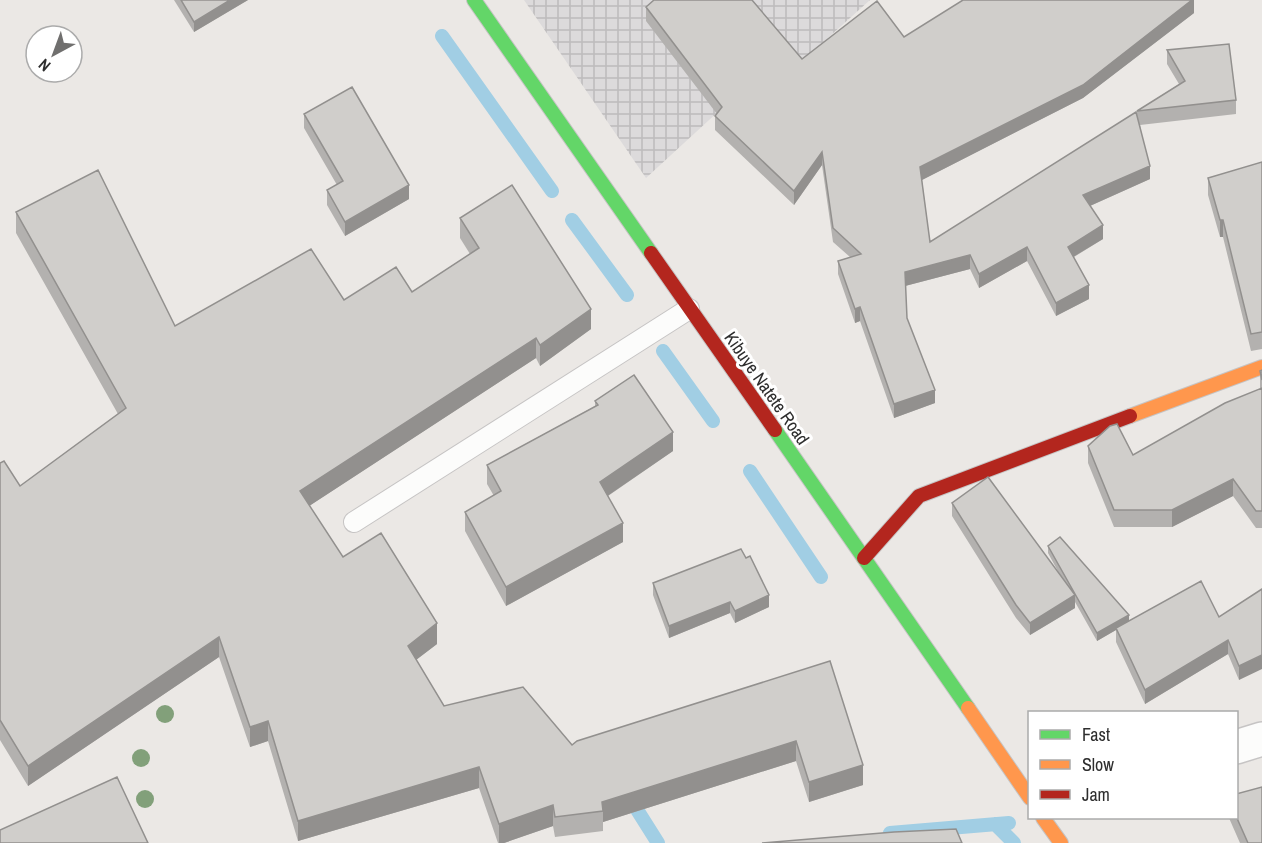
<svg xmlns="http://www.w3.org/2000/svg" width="1262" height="843" viewBox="0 0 1262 843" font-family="'Archivo Narrow',sans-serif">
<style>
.industrial{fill:url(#industrial-grid)}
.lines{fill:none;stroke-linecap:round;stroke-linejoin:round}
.stream{stroke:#a1cee4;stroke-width:14}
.lane-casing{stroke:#c6c4c4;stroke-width:22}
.street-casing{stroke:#c6c4c4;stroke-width:36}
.fast-casing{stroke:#c6c4c4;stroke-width:16}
.slow-casing{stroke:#c6c4c4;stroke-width:16}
.jam-casing{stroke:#c6c4c4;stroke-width:16}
.lane{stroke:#fcfcfb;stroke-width:20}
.street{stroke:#fcfcfb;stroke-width:33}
.fast{stroke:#63d668;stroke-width:14}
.slow{stroke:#ff974d;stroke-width:14}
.jam{stroke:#b3261e;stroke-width:14}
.tree{fill:#82a07a}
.wall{fill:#b3b1af}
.shaded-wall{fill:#92908e}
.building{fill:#d0cecb;stroke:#92908e;stroke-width:1.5}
.labels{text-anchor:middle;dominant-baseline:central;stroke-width:6;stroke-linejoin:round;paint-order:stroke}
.street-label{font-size:18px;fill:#2e2e2e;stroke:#fff}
</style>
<defs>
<pattern id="industrial-grid" width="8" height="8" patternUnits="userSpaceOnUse" patternTransform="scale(1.5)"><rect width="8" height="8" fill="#dcdadb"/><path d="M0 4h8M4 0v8" fill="none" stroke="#bdbbbc"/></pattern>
</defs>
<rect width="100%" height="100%" fill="#ebe8e5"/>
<path class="industrial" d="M 524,0 L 870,0 L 799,64 L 784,51 L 646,178 Z"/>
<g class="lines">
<path class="stream" d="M 442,36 L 552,191
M 572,220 L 627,295
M 663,351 L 713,421
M 750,471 L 821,577
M 629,797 L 658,843
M 995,824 L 1014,843
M 890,833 L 1009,823"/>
<g class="lane-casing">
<path id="lane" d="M 354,522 L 689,309"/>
</g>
<g class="street-casing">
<path id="street" d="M 1236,747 L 1262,739"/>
</g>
<g class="fast-casing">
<path id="fast" d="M 474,0 L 651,253
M 775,430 L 968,708"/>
</g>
<g class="slow-casing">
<path id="slow" d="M 1130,416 L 1262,367
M 968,708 L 1030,798
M 1043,818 L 1061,843"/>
</g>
<g class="jam-casing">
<path id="jam" d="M 651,253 L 775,430
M 864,558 L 919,496 L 1130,416"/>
</g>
<use href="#lane" class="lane"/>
<use href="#street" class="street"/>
<use href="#fast" class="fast"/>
<use href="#slow" class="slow"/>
<use href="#jam" class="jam"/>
</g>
<g class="tree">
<circle cx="165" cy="714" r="9"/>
<circle cx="141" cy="758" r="9"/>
<circle cx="145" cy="799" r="9"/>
</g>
<path class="wall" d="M 174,0 L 248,0 L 194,32 Z
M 1194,0 L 1194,13 L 1083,98 L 922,180 L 930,242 L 1137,116 L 1137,111 L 1179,84 L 1167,64 L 1167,50 L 1236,100 L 1236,114 L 1140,125 L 1150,179 L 1090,206 L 1103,239 L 1074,257 L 1089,299 L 1056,316 L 1027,261 L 979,288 L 970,269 L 905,286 L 907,318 L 935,403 L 894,418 L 860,321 L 855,323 L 838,274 L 838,261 L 850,257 L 833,242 L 822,165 L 794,205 L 715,130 L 715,116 L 717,114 L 646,21 L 646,7 L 802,59 L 904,37 Z
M 304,114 L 409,199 L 345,236 L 327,205 L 327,190 L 337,185 L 304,128 Z
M 1262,162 L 1262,349 L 1251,351 L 1223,237 L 1220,237 L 1208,195 L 1208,178 Z
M 16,212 L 175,326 L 344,300 L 412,292 L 470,254 L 460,238 L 460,218 L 591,329 L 540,366 L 536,358 L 309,506 L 343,557 L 437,644 L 416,660 L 444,706 L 572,745 L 830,661 L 863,785 L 809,802 L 796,761 L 603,822 L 603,831 L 555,837 L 553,826 L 504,843 L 498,843 L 479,788 L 298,841 L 268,741 L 250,747 L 219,657 L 28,786 L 0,740 L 0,463 L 20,486 L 118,414 L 16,233 Z
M 1262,370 L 1262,528 L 1256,528 L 1233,496 L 1172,527 L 1114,527 L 1088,463 L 1088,446 L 1133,455 L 1260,389 L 1260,371 Z
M 595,401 L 673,451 L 608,496 L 623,542 L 506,606 L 465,531 L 465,512 L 494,496 L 487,484 L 487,465 L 595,406 Z
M 952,503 L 1060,575 L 1048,553 L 1048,546 L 1129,620 L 1219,617 L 1262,589 L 1239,680 L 1228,654 L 1145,704 L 1116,642 L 1116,630 L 1097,641 L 1075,602 L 1075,608 L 1030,635 L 1016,618 L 952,516 Z
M 653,583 L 769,607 L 735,623 L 730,613 L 669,638 L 653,595 Z
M 1236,794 L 1262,843 L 1240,843 L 1229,818 L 1236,818 Z"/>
<path class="shaded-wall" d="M 230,0 L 248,0 L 194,32 L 194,22 Z
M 1192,0 L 1194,0 L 1194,13 L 1083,98 L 920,181 L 920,167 Z
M 822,152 L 822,165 L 794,205 L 794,191 Z
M 1150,166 L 1150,179 L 1083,209 L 1083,195 Z
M 409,185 L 409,199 L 345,236 L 345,222 Z
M 1220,220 L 1223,220 L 1223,237 L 1220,237 Z
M 1103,225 L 1103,239 L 1068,260 L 1068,247 Z
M 1027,247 L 1027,261 L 979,288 L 979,274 Z
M 970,255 L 970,269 L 905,286 L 905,272 Z
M 1089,285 L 1089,299 L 1056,316 L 1056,303 Z
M 860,307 L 860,321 L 855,323 L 855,309 Z
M 591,309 L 591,329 L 540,366 L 540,345 Z
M 536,338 L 536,358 L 300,512 L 300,491 Z
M 935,390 L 935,403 L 894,418 L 894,404 Z
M 673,432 L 673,451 L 600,501 L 600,482 Z
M 1233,479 L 1233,496 L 1172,527 L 1172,510 Z
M 623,523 L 623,542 L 506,606 L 506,587 Z
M 769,595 L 769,607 L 735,623 L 735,611 Z
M 1075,595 L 1075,608 L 1030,635 L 1030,623 Z
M 730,602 L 730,613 L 669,638 L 669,626 Z
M 1129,615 L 1129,623 L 1116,628 L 1116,630 L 1097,641 L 1097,633 Z
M 437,623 L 437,644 L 408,666 L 408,646 Z
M 219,637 L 219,657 L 28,786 L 28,766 Z
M 1228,640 L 1228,654 L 1145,704 L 1145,690 Z
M 1262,655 L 1262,669 L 1239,680 L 1239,666 Z
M 268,721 L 268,741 L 250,747 L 250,727 Z
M 796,741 L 796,761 L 603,822 L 603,811 L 602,802 Z
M 863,765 L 863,785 L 809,802 L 809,782 Z
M 479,767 L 479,788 L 298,841 L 298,821 Z
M 553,805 L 553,826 L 504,843 L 499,843 L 499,824 Z"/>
<path class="building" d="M 181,0 L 230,0 L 194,22 Z
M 654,0 L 752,0 L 802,59 L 877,1 L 904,37 L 963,0 L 1192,0 L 1083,85 L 920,167 L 930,242 L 1136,112 L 1150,166 L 1083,195 L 1103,225 L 1068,247 L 1089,285 L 1056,303 L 1027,247 L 979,274 L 970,255 L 905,272 L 907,318 L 935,390 L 894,404 L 860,307 L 855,309 L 838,261 L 861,254 L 833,228 L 822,152 L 794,191 L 715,116 L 722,107 L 646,7 Z
M 1229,44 L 1236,100 L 1137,111 L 1185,81 L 1167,50 Z
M 352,87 L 409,185 L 345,222 L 327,190 L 343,181 L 304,114 Z
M 1262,162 L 1262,332 L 1251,334 L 1223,220 L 1220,220 L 1208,178 Z
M 98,170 L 175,326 L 311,249 L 344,300 L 396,267 L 412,292 L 479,248 L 460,218 L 512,185 L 591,309 L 540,345 L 536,338 L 300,491 L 343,557 L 381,533 L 437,623 L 408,646 L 444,706 L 523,687 L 572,745 L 577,741 L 830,661 L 863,765 L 809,782 L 796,741 L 602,802 L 603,811 L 555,817 L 553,805 L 499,824 L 479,767 L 298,821 L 268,721 L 250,727 L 219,637 L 28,766 L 0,720 L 0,463 L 4,461 L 20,486 L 126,408 L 16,212 Z
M 1262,370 L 1262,380 L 1260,371 Z
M 634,375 L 673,432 L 600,482 L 623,523 L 506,587 L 465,512 L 501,491 L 487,465 L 598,405 L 595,401 Z
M 1262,388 L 1262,511 L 1256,511 L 1233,479 L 1172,510 L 1114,510 L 1088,446 L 1110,426 L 1117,424 L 1133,455 L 1225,403 Z
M 988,477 L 1075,595 L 1030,623 L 1016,605 L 952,503 Z
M 1060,537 L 1129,615 L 1097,633 L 1048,546 Z
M 741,549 L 746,558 L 750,556 L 769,595 L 735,611 L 730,602 L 669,626 L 653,583 Z
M 1201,581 L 1219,617 L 1262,589 L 1262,655 L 1239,666 L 1228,640 L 1145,690 L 1116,628 Z
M 117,777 L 148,843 L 0,843 L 0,830 Z
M 1262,787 L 1262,843 L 1248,843 L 1236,816 L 1236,794 Z
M 956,829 L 962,843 L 762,843 L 894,832 Z"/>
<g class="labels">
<g class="street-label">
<text transform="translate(767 388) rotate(55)">Kibuye Natete Road</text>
</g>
</g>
<rect x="1028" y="711" width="210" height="108" fill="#ffffff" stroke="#ababab" stroke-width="1.5"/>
<rect x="1040" y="730" width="30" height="9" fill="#63d668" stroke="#ababab" stroke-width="1.5"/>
<text x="1082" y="741" font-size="18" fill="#2e2e2e">Fast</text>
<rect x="1040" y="760" width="30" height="9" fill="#ff974d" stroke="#ababab" stroke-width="1.5"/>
<text x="1082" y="771" font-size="18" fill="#2e2e2e">Slow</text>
<rect x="1040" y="790" width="30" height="9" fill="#b3261e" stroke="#ababab" stroke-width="1.5"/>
<text x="1082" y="801" font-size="18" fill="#2e2e2e">Jam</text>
<g transform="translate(54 54) rotate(221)"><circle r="28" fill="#ffffff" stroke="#ababab" stroke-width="1.5"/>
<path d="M0-4.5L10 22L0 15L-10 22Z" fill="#706f6e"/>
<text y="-9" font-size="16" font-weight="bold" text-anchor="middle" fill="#2e2e2e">N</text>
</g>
</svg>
